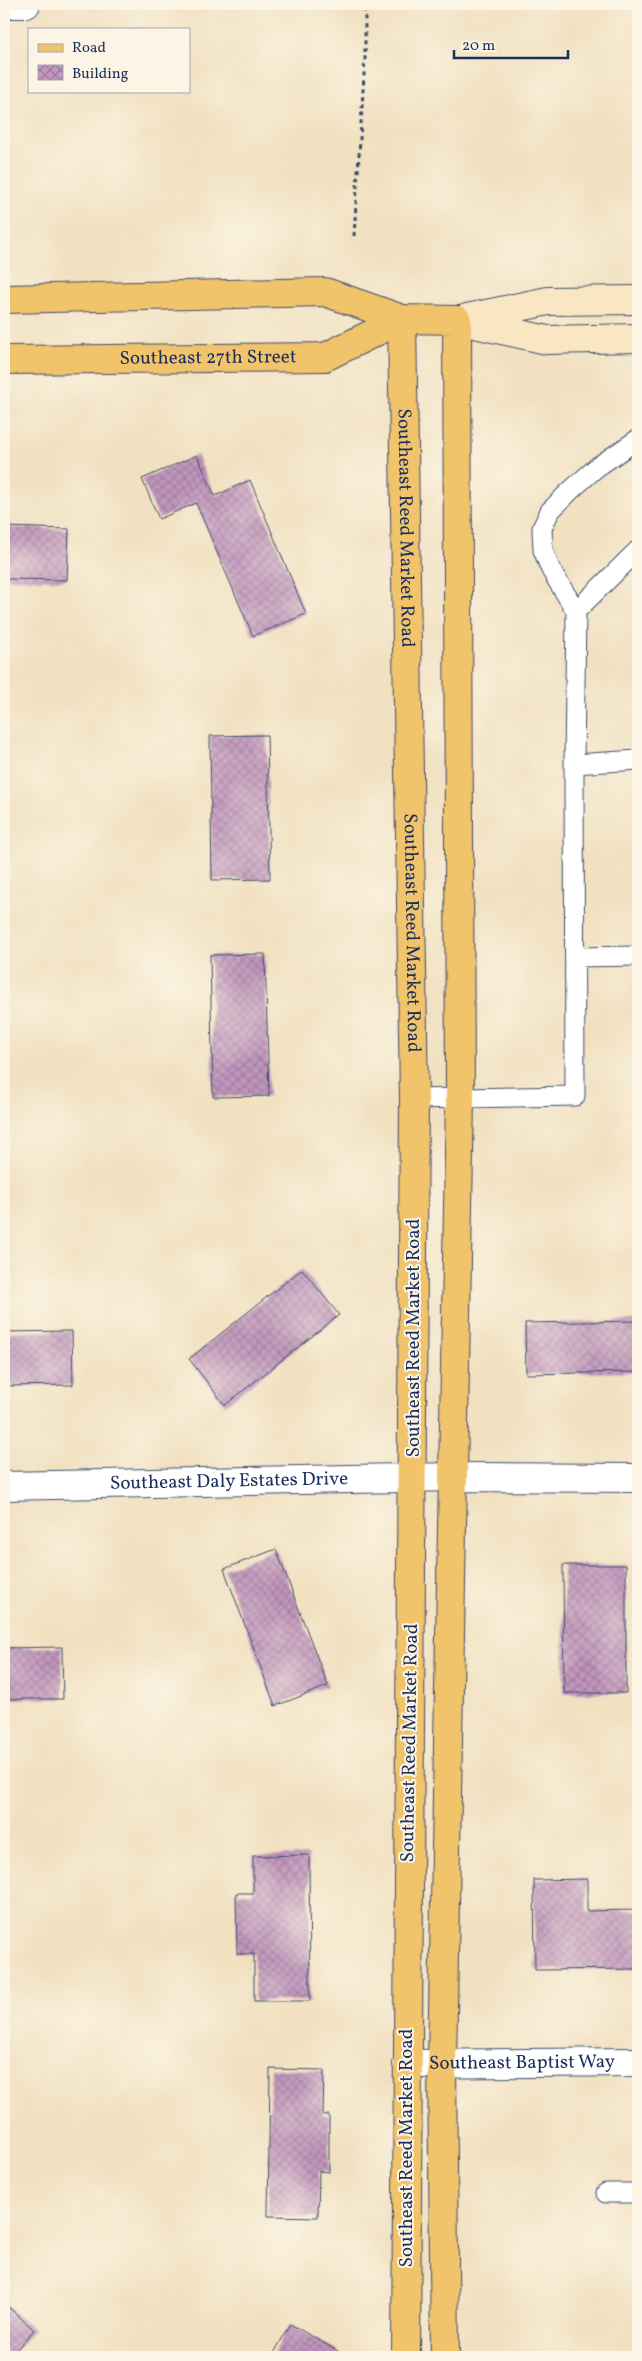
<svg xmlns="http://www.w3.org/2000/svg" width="642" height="2361" viewBox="0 0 642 2361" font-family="Vollkorn,serif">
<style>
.building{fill:url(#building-cross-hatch)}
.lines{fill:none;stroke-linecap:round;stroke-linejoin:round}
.lane-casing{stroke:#3b4a6d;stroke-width:21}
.street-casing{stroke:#3b4a6d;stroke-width:30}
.secondary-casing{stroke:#3b4a6d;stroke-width:30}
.primary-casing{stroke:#3b4a6d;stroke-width:30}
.path{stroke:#3b4a6d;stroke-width:3;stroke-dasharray:4 4;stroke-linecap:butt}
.lane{stroke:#fff;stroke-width:19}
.street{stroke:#fff;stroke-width:28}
.secondary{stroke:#f9e7c3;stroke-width:28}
.primary{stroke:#f1c36a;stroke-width:28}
.labels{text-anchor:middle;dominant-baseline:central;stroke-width:4;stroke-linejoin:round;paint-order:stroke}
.street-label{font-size:19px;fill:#1b2f5e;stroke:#fcf5e5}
</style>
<defs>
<pattern id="building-cross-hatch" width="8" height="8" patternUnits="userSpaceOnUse" patternTransform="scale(1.25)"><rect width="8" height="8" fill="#c296bd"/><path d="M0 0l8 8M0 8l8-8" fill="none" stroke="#9d7b9d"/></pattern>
</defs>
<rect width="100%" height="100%" fill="#fcf5e5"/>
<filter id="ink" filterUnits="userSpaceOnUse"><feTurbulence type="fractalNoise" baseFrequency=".02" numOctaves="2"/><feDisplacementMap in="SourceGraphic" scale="10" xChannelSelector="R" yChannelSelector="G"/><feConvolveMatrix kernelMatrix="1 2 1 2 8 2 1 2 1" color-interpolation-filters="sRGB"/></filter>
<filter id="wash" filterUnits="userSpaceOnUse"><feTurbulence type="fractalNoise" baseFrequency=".0096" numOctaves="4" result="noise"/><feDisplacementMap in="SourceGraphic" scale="20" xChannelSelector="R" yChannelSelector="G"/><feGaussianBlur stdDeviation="1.12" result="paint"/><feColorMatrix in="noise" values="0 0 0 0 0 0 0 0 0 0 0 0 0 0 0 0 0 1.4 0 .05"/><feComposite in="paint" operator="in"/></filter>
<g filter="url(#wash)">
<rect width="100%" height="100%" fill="#f1e1c1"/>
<g id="blocks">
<path class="building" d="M 197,455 L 215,496 L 250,480 L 306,614 L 253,636 L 196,503 L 159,519 L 142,479 Z
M 4,527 L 69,529 L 67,580 L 4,579 Z
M 267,735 L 270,879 L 212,880 L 210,736 Z
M 265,954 L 269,1096 L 213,1097 L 210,955 Z
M 302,1269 L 339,1315 L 225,1405 L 189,1359 Z
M 638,1321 L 638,1372 L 526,1374 L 525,1323 Z
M 72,1331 L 73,1385 L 4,1386 L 4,1332 Z
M 276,1549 L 328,1686 L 275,1706 L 224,1569 Z
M 563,1565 L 626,1565 L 626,1693 L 564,1693 Z
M 62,1647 L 63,1699 L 4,1699 L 4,1648 Z
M 309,1855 L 310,2001 L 254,2001 L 254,1954 L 237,1954 L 236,1893 L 253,1893 L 253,1856 Z
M 587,1879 L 587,1911 L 638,1910 L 638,1969 L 535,1970 L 534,1880 Z
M 270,2069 L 324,2070 L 323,2115 L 329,2115 L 329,2172 L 319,2171 L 318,2217 L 268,2216 Z
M 4,2303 L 34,2330 L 10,2357 L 4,2357 Z
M 290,2324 L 338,2351 L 335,2357 L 272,2357 Z"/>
</g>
</g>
<g filter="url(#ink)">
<use href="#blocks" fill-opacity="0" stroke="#3b4a6d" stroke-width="1"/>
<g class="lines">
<g class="lane-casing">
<path id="lane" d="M 576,611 L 638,550
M 574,764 L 576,611 L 551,570 L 543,550 L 542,528 L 550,511 L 570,491 L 597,467 L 638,439
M 575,957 L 638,956
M 414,1099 L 575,1096 L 574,764 L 638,760
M 606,2193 L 638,2193"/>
</g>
<g class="street-casing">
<g id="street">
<path d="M 4,4 L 26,4"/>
<path id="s1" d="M 4,1486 L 454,1477 L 638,1478"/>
<path id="s2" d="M 407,2064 L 638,2062"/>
</g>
</g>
<g class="secondary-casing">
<path id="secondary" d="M 467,318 L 548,301 L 638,300
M 457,320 L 547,340 L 638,338"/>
</g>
<g class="primary-casing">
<g id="primary">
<path d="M 4,299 L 325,292 L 402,319 L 457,320 L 460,1099 L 442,2064 L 445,2357"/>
<path id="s3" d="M 402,319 L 414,1099 L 406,2357"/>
<path id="s4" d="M 4,360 L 325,357 L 402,319"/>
</g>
</g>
<path class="path" d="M 354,236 L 365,59 L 365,4"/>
<use href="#lane" class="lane"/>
<use href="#street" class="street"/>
<use href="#secondary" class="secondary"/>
<use href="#primary" class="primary"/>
</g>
</g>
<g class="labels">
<g class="street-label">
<text stroke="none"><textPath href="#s4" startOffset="204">Southeast 27th Street</textPath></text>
<text stroke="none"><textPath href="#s3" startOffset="209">Southeast Reed Market Road</textPath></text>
<text stroke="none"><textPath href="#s3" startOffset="614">Southeast Reed Market Road</textPath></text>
<text transform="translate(414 1338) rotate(-90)">Southeast Reed Market Road</text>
<text stroke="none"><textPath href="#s1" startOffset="225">Southeast Daly Estates Drive</textPath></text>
<text transform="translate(410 1743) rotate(-89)">Southeast Reed Market Road</text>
<text stroke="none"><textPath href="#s2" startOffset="115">Southeast Baptist Way</textPath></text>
<text transform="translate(407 2148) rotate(-90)">Southeast Reed Market Road</text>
</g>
</g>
<rect width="642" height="2361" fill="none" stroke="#fcf5e5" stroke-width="20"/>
<rect x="28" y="28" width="162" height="65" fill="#fcf5e5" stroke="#a2a6af"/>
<rect x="38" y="44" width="25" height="8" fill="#f1c36a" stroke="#a2a6af"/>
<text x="72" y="52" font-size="15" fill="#1b2f5e">Road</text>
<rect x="38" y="65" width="25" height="15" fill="url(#building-cross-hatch)" stroke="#a2a6af"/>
<text x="72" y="78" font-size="15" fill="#1b2f5e">Building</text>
<path d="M454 50v8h114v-8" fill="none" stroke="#1b2f5e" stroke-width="2.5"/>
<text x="462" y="50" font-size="15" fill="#1b2f5e" stroke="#fcf5e5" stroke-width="4" paint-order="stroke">20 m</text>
</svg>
